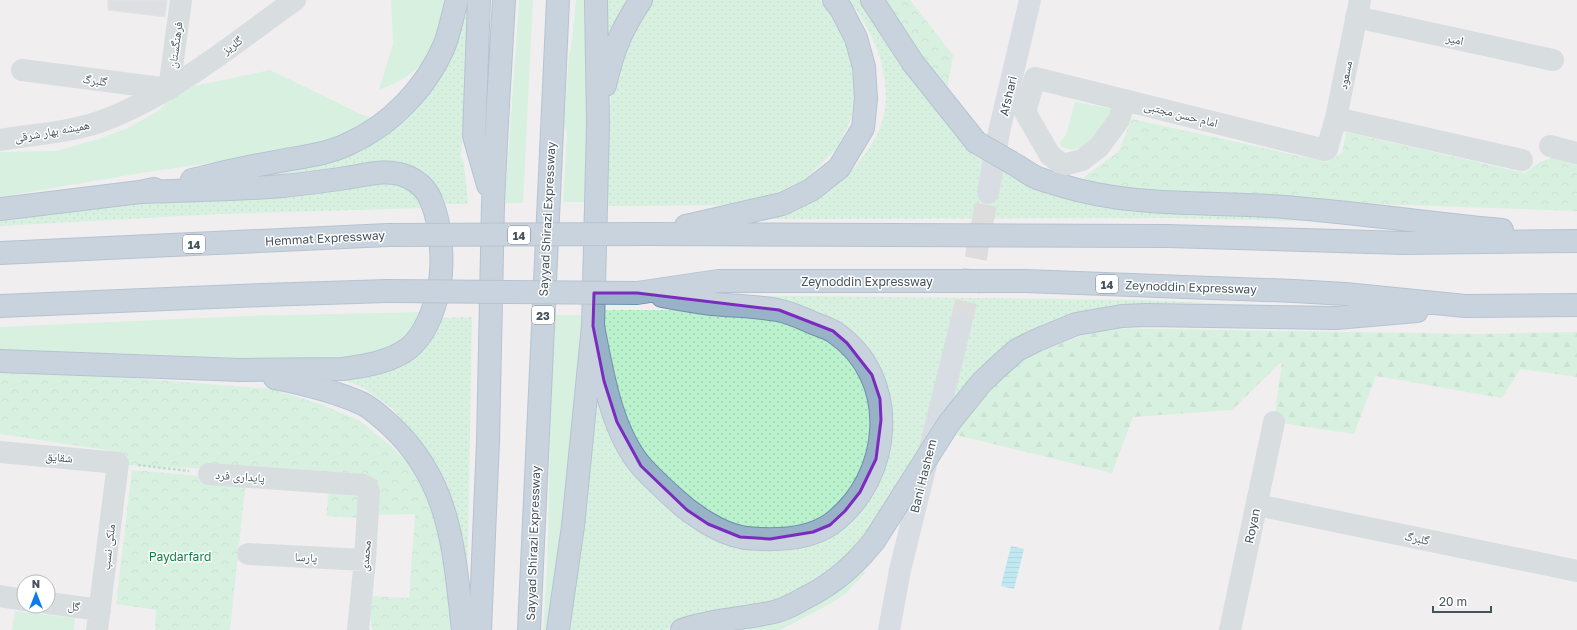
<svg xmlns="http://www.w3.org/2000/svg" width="1577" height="630" viewBox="0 0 1577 630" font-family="'Golos Text','Noto Naskh Arabic',sans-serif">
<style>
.grass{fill:url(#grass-dots)}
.forest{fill:url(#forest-firs)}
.park{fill:url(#park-crowns)}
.garden{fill:#baf2cd}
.water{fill:url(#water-rules)}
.building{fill:#c8ccd2;stroke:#d2d5db}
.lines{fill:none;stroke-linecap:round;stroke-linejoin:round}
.secondary-tunnel{stroke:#c6c7ca;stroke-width:22;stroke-dasharray:22 11;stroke-linecap:butt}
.trunk-casing{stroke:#6e8fad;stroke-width:24}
.path{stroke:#70d29d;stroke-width:2.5;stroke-dasharray:3 2;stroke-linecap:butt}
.minor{stroke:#bbc7cf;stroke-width:22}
.secondary{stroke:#bbc8d4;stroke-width:22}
.trunk{stroke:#98b2c8;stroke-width:22}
.trunk-bridge-casing{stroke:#6e8fad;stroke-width:24;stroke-linecap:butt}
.trunk-bridge{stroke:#98b2c8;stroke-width:22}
.marked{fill:none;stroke:#7b2cbf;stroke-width:3;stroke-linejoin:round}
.labels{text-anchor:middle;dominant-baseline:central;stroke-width:3;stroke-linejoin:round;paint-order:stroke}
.shield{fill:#fff;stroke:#7d878e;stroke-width:1}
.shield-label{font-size:11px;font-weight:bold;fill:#45535d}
.street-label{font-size:12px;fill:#45535d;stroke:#fff}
.park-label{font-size:12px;fill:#118445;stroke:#fff}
</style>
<defs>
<pattern id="grass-dots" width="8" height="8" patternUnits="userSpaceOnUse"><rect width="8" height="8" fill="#baf2cd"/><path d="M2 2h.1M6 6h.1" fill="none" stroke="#a1d1b2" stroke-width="1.8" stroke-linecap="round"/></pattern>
<pattern id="forest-firs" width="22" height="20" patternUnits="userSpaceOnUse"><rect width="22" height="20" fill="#baf2cd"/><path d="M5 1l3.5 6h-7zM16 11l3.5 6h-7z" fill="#a1d1b2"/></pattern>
<pattern id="park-crowns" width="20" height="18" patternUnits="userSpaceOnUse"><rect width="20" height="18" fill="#baf2cd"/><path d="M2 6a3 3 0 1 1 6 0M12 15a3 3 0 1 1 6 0" fill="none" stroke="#a1d1b2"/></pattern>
<pattern id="water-rules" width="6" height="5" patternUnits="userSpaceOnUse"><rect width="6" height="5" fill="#84e0f2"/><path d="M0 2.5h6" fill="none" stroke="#6eb8c7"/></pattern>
</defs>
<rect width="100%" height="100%" fill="#f1eeef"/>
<path class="grass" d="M 465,0 L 471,0 L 461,157 L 464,163 L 468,204 L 439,204 L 426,181 L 175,188 L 380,138 Z
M 606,0 L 631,0 L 605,58 Z
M 651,0 L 819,0 L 825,4 L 844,37 L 854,70 L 855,97 L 851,119 L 838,147 L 805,180 L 747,205 L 605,206 L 608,134 L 612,82 L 619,51 Z
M 848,0 L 865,0 L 899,57 L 1039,186 L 1376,223 L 1174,218 L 749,219 C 773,215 797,212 819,199 C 846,182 880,143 885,110 C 890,71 873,29 848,0 Z
M 377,178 L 415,190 L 425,208 L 220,214 L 0,226 L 0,218 L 140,202 Z
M 716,296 L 805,296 L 1143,300 L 1337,309 L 1037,331 L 839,568 L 770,606 L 684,623 L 666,630 L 566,630 L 597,374 L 607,419 L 702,527 L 823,536 L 888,442 L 851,343 Z
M 603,310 L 690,310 L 781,321 L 830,334 L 858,362 L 868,398 L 870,420 L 870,441 L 867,459 L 861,472 L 840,502 L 819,518 L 806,525 L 790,530 L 748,530 L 731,525 L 695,507 L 650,460 L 637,443 L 627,422 L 607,369 Z
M 472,317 L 467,598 L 438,471 L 426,450 L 393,409 L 364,388 L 340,378 L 436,318 Z"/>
<path class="forest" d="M 1102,328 L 1482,334 L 1577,332 L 1577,377 L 1520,369 L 1502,398 L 1376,376 L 1354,434 L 1274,422 L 1282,361 L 1232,410 L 1133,417 L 1112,473 L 956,435 L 975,405 L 1014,361 Z"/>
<path class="park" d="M 880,0 L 910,0 L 953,55 L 946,96 Z
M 1132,119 L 1327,162 L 1342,153 L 1346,132 L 1525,173 L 1540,162 L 1556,156 L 1577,161 L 1577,211 L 1375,204 L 1105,189 L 1083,178 L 1119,151 Z
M 0,368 L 272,389 L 323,405 L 360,421 L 390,445 L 415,470 L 436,511 L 455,630 L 372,630 L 368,596 L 409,598 L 415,514 L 375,515 L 374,519 L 326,516 L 331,474 L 124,465 L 115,455 L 107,450 L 0,434 Z
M 132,470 L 246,480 L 230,630 L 155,630 L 156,610 L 116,604 Z"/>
<path class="garden" d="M 391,0 L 447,0 C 443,16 437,45 427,58 C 416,74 396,83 379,90 L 393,44 Z
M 519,0 L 533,0 L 523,203 L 505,203 Z
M 576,0 L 587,0 L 586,90 L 589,202 L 563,202 L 567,133 L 564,127 L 569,53 L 571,50 Z
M 270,70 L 365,116 L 380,117 L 331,145 L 141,173 L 0,197 L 0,152 L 56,151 L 99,139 L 128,128 L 160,110 L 167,102 L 190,87 Z
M 1075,102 L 1113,109 C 1105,127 1085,160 1061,146 L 1060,142 L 1066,135 Z
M 424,312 L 412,334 L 383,356 L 307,362 L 266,359 L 146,354 L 0,351 L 0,327 L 247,316 Z
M 553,315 L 584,315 L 580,383 L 549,630 L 543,630 L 547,569 Z
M 860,571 L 866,572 L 846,593 L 830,604 L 780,630 L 729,630 Z
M 15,611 L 75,618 L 74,630 L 12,630 Z"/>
<path class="water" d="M 1011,546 L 1024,549 L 1014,589 L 1001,586 Z"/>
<path class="building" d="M 108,0 L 167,0 L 165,17 L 108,10 Z"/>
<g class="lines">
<path class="secondary-tunnel" d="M 961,323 L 971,283 L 988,193"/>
<g class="trunk-casing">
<path id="trunk" d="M 479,0 L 474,136 L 488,185
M 872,0 L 913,63 L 976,142
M 605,85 C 613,50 621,30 641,0
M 1019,167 C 1025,171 1031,175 1037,178 C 1045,181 1054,183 1063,186 C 1135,208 1211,201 1285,207 C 1358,213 1430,223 1502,230
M 192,180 C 219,173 247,167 275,162 C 299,157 326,155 348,144 C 391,125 427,87 445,44 C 450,30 453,14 457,0
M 0,209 L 140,192 L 154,189
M 686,226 L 782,204 L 811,190 L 839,168 L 863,128 L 866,99 L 864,67 L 856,38 L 841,9 L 834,0
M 650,234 L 1167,236 L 1404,243 L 1577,241
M 0,253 L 388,235
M 637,293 L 718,281 L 1025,281 L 1294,291 L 1345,294 L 1465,306 L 1577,305
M 0,306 L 263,295 L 387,291
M 593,326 C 602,371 611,431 642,467 C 652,478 664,489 675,499 C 691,514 719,533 741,537 C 747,539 754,538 760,539 C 783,540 811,538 831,524 C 893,479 902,377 834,332 C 828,328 820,326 813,323 C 802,318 789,312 777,310 C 755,306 733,306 712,304 C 695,302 678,299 662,296
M 0,361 L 241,370 L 343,369 C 365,366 391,362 409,348 C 426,334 435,307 439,287 C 444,263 441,225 432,203 C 428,191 419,182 408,177 C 388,168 366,175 346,178 C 325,181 304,184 283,186 C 236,190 188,190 140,192
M 275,378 C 305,384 335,391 363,404 C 373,409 383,419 391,426 C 452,483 454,553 463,630
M 965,403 L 982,382 L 999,366 L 1017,350 L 1037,340 L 1076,324 L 1122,316 L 1146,315 L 1336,318 L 1417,311
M 480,630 L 488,442 L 493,204 L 497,123 L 504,0
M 529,630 L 558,0
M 558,630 L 573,526 L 593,326 L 598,124 L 596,0
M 682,630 C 710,620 740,619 769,613 C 781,611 793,605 803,599 C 827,587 843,575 862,555"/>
</g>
<path class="path" d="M 138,465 L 189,471"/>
<path class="minor" d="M 1356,17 L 1553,60
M 22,70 L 169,89
M 169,89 L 181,0
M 1125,100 L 1119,120 L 1099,147 L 1082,160 L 1063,165 L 1050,155 L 1025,112 L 1035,78 L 1325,150 L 1327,149 L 1336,118 L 1360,0
M 1336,118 L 1522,160
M 0,140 C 37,134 76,132 110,118 C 176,92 237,41 295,0
M 1550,146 L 1577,153
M 0,452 L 118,463 L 97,630
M 209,474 L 363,485 L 367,487 L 369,492 L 365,560 L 358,630
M 1257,505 L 1577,571
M 248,554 L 365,560
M 0,596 L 24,600
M 48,603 L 100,610
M 1230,630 L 1274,422"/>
<path class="secondary" d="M 988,193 L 999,132 L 1030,0
M 889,630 L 900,570 L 961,323"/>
<use href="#trunk" class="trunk"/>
<g class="trunk-bridge-casing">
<path id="trunk-bridge" d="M 976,142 L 1019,167
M 388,235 L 650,234
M 387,291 L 637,293
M 862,555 L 874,541 L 949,423 L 965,403"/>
</g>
<use href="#trunk-bridge" class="trunk-bridge"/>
</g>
<path d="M0 0H1577V630H0ZM 594,293 L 637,293 L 779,310 L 833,331 L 847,343 L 872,375 L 880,399 L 881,420 L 876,459 L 860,492 L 845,511 L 830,525 L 813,532 L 770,539 L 740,537 L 708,524 L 687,510 L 641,466 L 617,422 L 604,381 L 593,326 Z" fill="#f1eeef" fill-opacity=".55" fill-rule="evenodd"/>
<path class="marked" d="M 594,293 L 637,293 L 779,310 L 833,331 L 847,343 L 872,375 L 880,399 L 881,420 L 876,459 L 860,492 L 845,511 L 830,525 L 813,532 L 770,539 L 740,537 L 708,524 L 687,510 L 641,466 L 617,422 L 604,381 L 593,326 Z"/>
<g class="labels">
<g class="shield">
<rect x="508" y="226" width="22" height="18" rx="3"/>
<rect x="183" y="235" width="22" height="18" rx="3"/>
<rect x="1096" y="275" width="22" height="18" rx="3"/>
<rect x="532" y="306" width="22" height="18" rx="3"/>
</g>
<g class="shield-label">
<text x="519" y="235">14</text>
<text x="194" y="244">14</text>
<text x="1107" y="284">14</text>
<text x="543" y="315">23</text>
</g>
<g class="street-label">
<text transform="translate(1455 39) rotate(12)">امیر</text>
<text transform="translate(175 45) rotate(-82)">فرهنگستان</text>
<text transform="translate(232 45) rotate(-35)">گلریز</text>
<text transform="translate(1345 75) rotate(-79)">مسعود</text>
<text transform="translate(95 80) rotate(8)">گلبرگ</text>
<text transform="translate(1008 96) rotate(-77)">Afshari</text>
<text transform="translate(1181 114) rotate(14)">امام حسن مجتبی</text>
<text transform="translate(52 131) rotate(-10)">همیشه بهار شرقی</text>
<text transform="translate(547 219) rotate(-87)">Sayyad Shirazi Expressway</text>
<text transform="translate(325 238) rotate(-3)">Hemmat Expressway</text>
<text x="867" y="281">Zeynoddin Expressway</text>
<text transform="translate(1191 287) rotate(2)">Zeynoddin Expressway</text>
<text transform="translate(59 457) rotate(5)">شقایق</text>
<text transform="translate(240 476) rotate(4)">پایداری فرد</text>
<text transform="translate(923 476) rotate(-76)">Bani Hashem</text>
<text transform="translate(1252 526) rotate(-78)">Royan</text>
<text transform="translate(1417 538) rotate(12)">گلبرگ</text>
<text transform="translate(533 543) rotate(-88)">Sayyad Shirazi Expressway</text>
<text transform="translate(108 547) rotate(-83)">ملکی نسب</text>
<text transform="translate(365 556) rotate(-85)">محمدی</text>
<text transform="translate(306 557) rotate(3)">پارسا</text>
<text transform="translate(74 606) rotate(8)">گل</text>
</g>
<g class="park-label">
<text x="180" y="556">Paydarfard</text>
</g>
</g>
<g transform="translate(36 594)"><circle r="19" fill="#ffffff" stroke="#b5babe"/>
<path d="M0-3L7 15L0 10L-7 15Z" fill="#0d7aed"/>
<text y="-6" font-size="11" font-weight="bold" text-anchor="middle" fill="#45535d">N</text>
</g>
<path d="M1433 606v6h58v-6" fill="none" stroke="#45535d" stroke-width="2"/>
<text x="1439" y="606" font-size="12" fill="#45535d" stroke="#ffffff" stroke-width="3" paint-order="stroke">20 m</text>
</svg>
